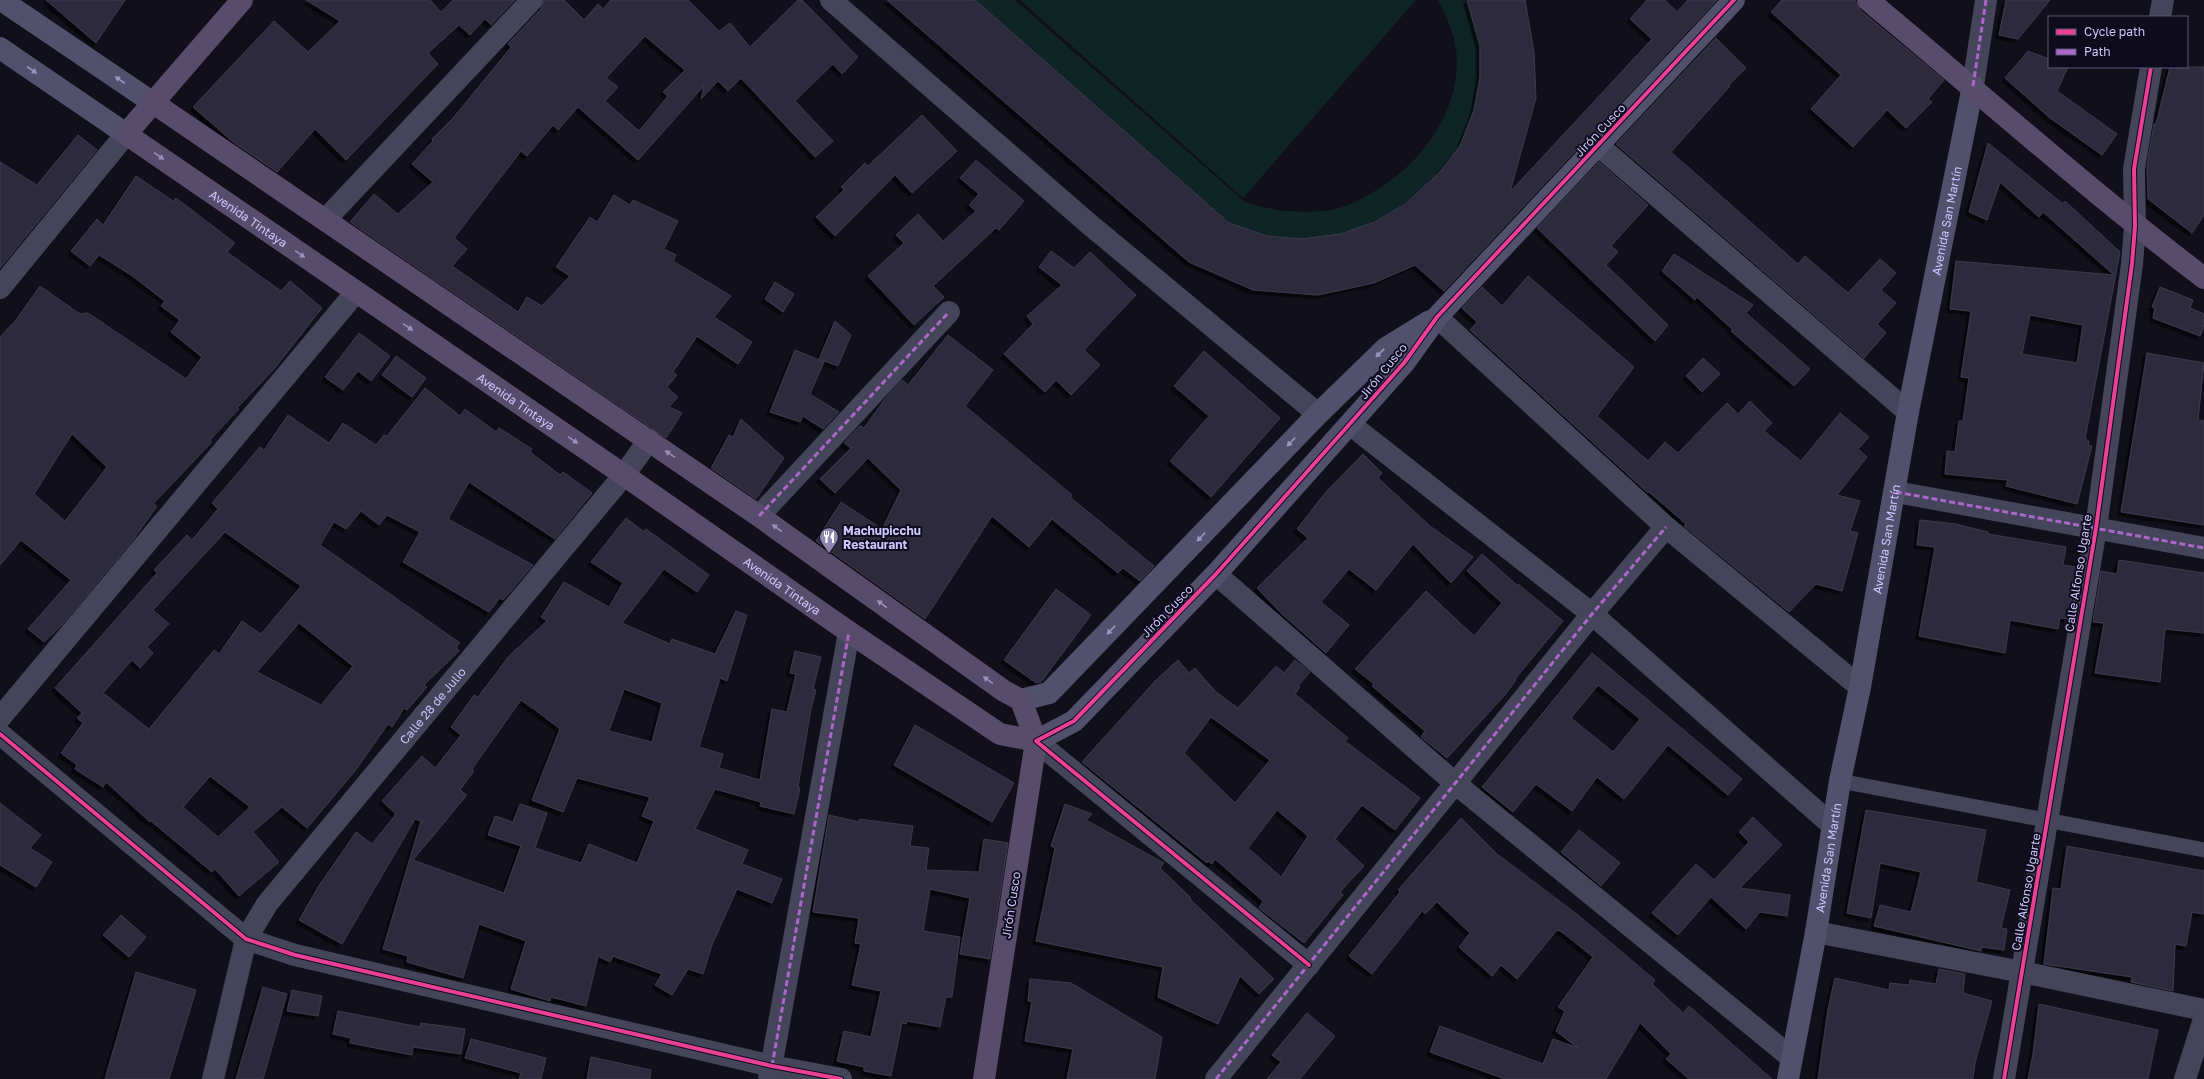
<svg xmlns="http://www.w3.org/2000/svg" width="2204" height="1079" viewBox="0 0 2204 1079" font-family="'Golos Text',sans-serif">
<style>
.green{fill:#0f2424}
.building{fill:#2f2c3d;stroke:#3c394e;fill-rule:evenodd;filter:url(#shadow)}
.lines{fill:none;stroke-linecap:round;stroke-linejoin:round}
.lane{stroke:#44445a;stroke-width:15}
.street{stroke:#44445a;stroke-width:22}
.secondary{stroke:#51506d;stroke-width:22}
.primary{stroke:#584c6c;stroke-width:22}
.quiet{stroke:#ac68c9;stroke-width:3;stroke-dasharray:6 3;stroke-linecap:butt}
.cycleway-casing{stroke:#0e0b1d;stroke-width:6}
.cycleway{stroke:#ea4096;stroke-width:4}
.oneway{fill:#9b97c5}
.oneway2{fill:#9890bd}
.labels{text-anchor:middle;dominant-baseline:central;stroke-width:4;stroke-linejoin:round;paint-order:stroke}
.street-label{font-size:12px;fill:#cdc7ff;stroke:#0e0b1d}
.poi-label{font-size:12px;font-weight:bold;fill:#cdc7ff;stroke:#0e0b1d;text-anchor:start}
</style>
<defs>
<filter id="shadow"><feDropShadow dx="-3.5" dy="3.5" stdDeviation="0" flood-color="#0009"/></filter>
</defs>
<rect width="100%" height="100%" fill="#110f19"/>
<path class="green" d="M 975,0 L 1015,0 L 1245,202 C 1272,211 1302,214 1331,210 C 1348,207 1366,197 1381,187 C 1428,158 1468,97 1454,39 C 1450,25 1445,13 1438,0 L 1465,0 C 1471,14 1478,30 1480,46 C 1484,75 1475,120 1461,146 C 1444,175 1405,207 1375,221 C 1353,232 1327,237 1302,239 C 1276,240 1253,231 1229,223 Z
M 1020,0 L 1416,0 L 1243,198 Z"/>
<path class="building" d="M 46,0 L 125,0 L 96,43 Z
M 306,0 L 430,0 L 441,12 L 453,0 L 515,0 L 491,25 L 485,19 L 470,35 L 459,25 L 428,53 L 438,64 L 346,160 L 315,129 L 277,172 L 233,142 L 193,107 L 274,21 L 308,52 L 340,21 Z
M 544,0 L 564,0 L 584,20 L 598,4 L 603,9 L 611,0 L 688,0 L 719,31 L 730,23 L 750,47 L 798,0 L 802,0 L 858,57 L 842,74 L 833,64 L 795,101 L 833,141 L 815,157 L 741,78 L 728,91 L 718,81 L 701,99 L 704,86 L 638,160 L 578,107 L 558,130 L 553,125 L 527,156 L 521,151 L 454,238 L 467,249 L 452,266 L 518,312 L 527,297 L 542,306 L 570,276 L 556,267 L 590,217 L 597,222 L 614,195 L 630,205 L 633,200 L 678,221 L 664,249 L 676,255 L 673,261 L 731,296 L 714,317 L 752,342 L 738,364 L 697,336 L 673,372 L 677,375 L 667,387 L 678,397 L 669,407 L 682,413 L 666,438 L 350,222 L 374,194 L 398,214 L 433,182 L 412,164 L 433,141 L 432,139 L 454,117 L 511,47 L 508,44 L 541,9 ZM 645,36 L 685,70 L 663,92 L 668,96 L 639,131 L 605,101 L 618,87 L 606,78 Z
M 887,0 L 975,0 L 1229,223 L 1267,236 L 1301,239 L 1340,234 L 1375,222 L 1405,204 L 1439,173 L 1460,146 L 1474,110 L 1480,77 L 1480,46 L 1467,0 L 1525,0 L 1534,52 L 1536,98 L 1510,192 L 1652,39 L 1630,19 L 1647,0 L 1665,0 L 1677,12 L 1688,0 L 1717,0 L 1444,291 L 1415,265 L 1374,283 L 1318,295 L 1253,290 L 1189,262 Z
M 1782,0 L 1855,0 L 1860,10 L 1944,80 L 1928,99 L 1932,102 L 1906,128 L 1887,110 L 1853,147 L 1811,109 L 1841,75 L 1771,12 Z
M 2006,0 L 2050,0 L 2018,39 L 1999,35 Z
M 1716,38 L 1746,68 L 1729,85 L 1730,86 L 1671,152 L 1798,264 L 1805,256 L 1848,293 L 1880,259 L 1896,273 L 1881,290 L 1896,303 L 1877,324 L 1886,333 L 1864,358 L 1616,144 Z
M 2028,51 L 2049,59 L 2049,67 L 2068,67 L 2057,91 L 2117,134 L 2102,155 L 2050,118 L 2005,78 Z
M 2170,67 L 2204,67 L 2204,215 L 2192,233 L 2148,199 L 2147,166 L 2154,124 L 2156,124 Z
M 922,115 L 957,151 L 912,193 L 895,175 L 835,236 L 816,217 L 844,190 L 841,187 L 865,163 L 868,166 Z
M 78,135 L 97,150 L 0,268 L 0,162 L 37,185 Z
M 1988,143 L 2063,204 L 2065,201 L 2120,252 L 2085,439 L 2089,441 L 2088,445 L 2092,446 L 2077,504 L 2006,486 L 2008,480 L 1945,474 L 1947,451 L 1955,452 L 1959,421 L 1963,421 L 1969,378 L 1961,377 L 1971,311 L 1950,309 L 1956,261 L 2114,275 L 2043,212 L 2039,217 L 2000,182 L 1987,220 L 1969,212 ZM 2030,315 L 2083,325 L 2077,363 L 2022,354 Z
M 976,160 L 1024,201 L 999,230 L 996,228 L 933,286 L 944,297 L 914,325 L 868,276 L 904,243 L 896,235 L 918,214 L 943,241 L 976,211 L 969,205 L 979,194 L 960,178 Z
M 1599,162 L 1648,205 L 1611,246 L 1618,252 L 1606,265 L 1668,325 L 1655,341 L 1537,228 Z
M 136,176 L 173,201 L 176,198 L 235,243 L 227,252 L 281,291 L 290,281 L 322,308 L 274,369 L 237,408 L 239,409 L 210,440 L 212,442 L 153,504 L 157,506 L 133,540 L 62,625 L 44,642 L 28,629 L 71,580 L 21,540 L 0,565 L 0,337 L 15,321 L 40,286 L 80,314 L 88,313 L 186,379 L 202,357 L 171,332 L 180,320 L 161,306 L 165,301 L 131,275 L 99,255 L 90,266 L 71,251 L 97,219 L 103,225 ZM 72,434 L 107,467 L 65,521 L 34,494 Z
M 1051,251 L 1074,268 L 1090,252 L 1136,295 L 1084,350 L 1100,365 L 1071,395 L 1056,380 L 1045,392 L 1004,354 L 1033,324 L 1027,316 L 1062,285 L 1039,267 Z
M 1674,254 L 1753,305 L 1746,313 L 1810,369 L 1794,386 L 1731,331 L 1733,330 L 1697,297 L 1695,300 L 1662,271 Z
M 1528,276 L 1634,367 L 1597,416 L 1648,461 L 1665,442 L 1678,453 L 1727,403 L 1738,414 L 1750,401 L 1772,423 L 1764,431 L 1801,461 L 1840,413 L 1869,437 L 1858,449 L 1867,457 L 1837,495 L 1860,501 L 1850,531 L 1858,533 L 1842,591 L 1816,584 L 1789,612 L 1684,526 L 1686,524 L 1649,492 L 1648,493 L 1470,330 L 1477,322 L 1462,308 L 1482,287 L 1502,306 Z
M 775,282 L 794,294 L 783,312 L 765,299 Z
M 2160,287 L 2193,300 L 2190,308 L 2204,314 L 2204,325 L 2200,336 L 2153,318 L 2155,308 L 2152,307 Z
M 835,321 L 851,335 L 838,366 L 819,359 Z
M 359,333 L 390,356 L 371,381 L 358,371 L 343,390 L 325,377 Z
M 948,335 L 993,370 L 965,406 L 1072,495 L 1070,497 L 1154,566 L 1140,581 L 1123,568 L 1118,573 L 1052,519 L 1029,547 L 992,516 L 925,619 L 816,541 L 841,502 L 882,529 L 901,490 L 868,458 L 835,493 L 820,479 L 851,448 L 844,443 L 860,426 L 864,428 L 884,400 L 902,380 L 908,385 Z
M 795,350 L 824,362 L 810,394 L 839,412 L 823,429 L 803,416 L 800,422 L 770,412 Z
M 1204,351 L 1280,418 L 1211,497 L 1170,461 L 1209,416 L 1174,386 Z
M 2147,353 L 2204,363 L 2198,420 L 2204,421 L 2204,525 L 2121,512 Z
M 396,356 L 426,378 L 412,397 L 382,375 Z
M 1703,358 L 1720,374 L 1702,392 L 1686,376 Z
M 425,388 L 460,416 L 465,409 L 496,432 L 499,428 L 532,449 L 530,452 L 560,475 L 563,472 L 592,493 L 555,539 L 469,482 L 448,519 L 533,565 L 503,600 L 500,598 L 489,612 L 403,562 L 420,532 L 387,515 L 379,525 L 361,511 L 346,529 L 334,522 L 320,545 L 460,643 L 456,647 L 459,651 L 424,685 L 427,687 L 407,710 L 404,708 L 392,727 L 388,724 L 355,771 L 307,828 L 282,807 L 253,832 L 279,862 L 239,896 L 215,869 L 212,872 L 151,821 L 150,822 L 106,782 L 103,787 L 75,769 L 77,765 L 61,753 L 83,723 L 77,718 L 82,713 L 55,688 L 157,573 L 154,570 L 187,535 L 192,540 L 218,509 L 212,503 L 260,447 L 264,450 L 288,415 L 329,443 L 343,423 L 376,445 L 384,435 L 387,436 ZM 225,532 L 301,586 L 261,634 L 242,621 L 219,654 L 214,650 L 149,729 L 103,693 L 132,660 L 140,668 L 153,653 L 147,647 L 169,624 L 153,610 ZM 299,623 L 353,666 L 321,705 L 257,672 ZM 210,776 L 250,807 L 218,837 L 183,807 Z
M 741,419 L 784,458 L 756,499 L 711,468 L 729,435 L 733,437 Z
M 1363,454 L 1382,473 L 1378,478 L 1430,526 L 1473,557 L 1451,583 L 1413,544 L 1376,590 L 1349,569 L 1321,602 L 1349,625 L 1326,653 L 1283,615 L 1257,588 L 1308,538 L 1297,529 L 1325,493 Z
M 626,518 L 644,532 L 646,529 L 709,575 L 697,592 L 664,569 L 622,623 L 670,644 L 672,639 L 715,654 L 736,611 L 747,615 L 727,681 L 720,678 L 699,747 L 723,754 L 719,768 L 760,780 L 772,709 L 787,712 L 796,674 L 790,673 L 795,651 L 821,657 L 813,689 L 816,690 L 811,709 L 798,787 L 800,788 L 794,814 L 760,806 L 761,802 L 715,789 L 695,829 L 748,850 L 742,864 L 782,879 L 772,903 L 737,889 L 712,945 L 703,974 L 688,969 L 672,995 L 655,985 L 662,974 L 613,956 L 610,962 L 598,956 L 586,1006 L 551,997 L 550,1001 L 511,989 L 526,941 L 479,924 L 463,978 L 407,962 L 408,956 L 383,949 L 421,821 L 415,819 L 342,944 L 299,920 L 318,887 L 356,832 L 372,844 L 396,814 L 382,801 L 422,756 L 435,768 L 461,735 L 451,727 L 474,695 L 478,697 L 509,656 L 547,621 L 541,617 L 564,582 L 609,607 L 623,583 L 591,562 ZM 624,689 L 662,703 L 652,742 L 609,731 ZM 521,700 L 533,709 L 535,706 L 534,709 L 560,729 L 532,800 L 563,812 L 577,778 L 650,797 L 642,816 L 654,821 L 637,863 L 589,844 L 581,863 L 535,848 L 547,813 L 520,804 L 513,822 L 495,816 L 488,835 L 521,846 L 504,893 L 413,860 L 467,795 L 460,790 L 474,771 L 472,769 Z
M 1920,520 L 1956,524 L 1988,532 L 1988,534 L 2066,547 L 2063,565 L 2077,567 L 2068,619 L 2060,618 L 2058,629 L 2010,620 L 2005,653 L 1919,636 L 1935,547 L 1917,545 Z
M 1482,554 L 1517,585 L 1518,584 L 1563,621 L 1515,679 L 1516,680 L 1505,695 L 1447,758 L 1421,737 L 1425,731 L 1372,686 L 1374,684 L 1355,669 L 1426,591 L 1474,636 L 1502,603 L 1467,571 Z
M 2119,560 L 2204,573 L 2204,633 L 2165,629 L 2160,682 L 2095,673 L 2104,623 L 2093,622 L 2101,571 L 2117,574 Z
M 1056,589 L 1091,615 L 1041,682 L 1036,683 L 1004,660 Z
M 1592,653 L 1742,779 L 1728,795 L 1668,745 L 1624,799 L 1597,777 L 1572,811 L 1536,784 L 1513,812 L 1482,787 ZM 1598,685 L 1640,719 L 1613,752 L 1571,718 Z
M 1178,660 L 1189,673 L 1195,668 L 1216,692 L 1238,708 L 1276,666 L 1284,673 L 1295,660 L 1310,672 L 1298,686 L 1300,687 L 1295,694 L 1348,738 L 1345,741 L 1420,798 L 1395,830 L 1362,805 L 1335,839 L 1364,866 L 1340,892 L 1343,895 L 1304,943 L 1259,908 L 1263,901 L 1215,859 L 1212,864 L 1208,861 L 1207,863 L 1082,762 L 1156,680 ZM 1211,717 L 1270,760 L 1235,803 L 1184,753 ZM 1277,810 L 1308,836 L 1281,877 L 1248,848 Z
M 915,725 L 1014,783 L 992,822 L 894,765 Z
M 0,803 L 41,835 L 30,848 L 52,862 L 36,887 L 0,865 Z
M 1065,804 L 1092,814 L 1086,820 L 1164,863 L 1160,868 L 1191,898 L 1190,899 L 1274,979 L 1259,994 L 1240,976 L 1218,1024 L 1158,997 L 1163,967 L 1036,941 L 1055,848 L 1051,846 Z
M 1866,810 L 1986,830 L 1976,882 L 2010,890 L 2001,928 L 2007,929 L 2004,950 L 1981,947 L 1981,951 L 1874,926 L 1880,905 L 1911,912 L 1921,872 L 1880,863 L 1871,918 L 1847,913 Z
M 829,815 L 859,822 L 859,819 L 913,826 L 910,846 L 929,848 L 926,870 L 979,872 L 984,839 L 1008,843 L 990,959 L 960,954 L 970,898 L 930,889 L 923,931 L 960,937 L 952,997 L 946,997 L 940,1027 L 907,1021 L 906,1024 L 902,1023 L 891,1076 L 864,1071 L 864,1067 L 837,1061 L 844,1031 L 871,1037 L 881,991 L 852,985 L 861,944 L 855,943 L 859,918 L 813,912 Z
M 1753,817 L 1782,845 L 1740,888 L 1790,895 L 1787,916 L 1760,912 L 1746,929 L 1711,897 L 1678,935 L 1652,913 L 1696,864 L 1714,880 L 1749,842 L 1739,832 Z
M 1461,818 L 1497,854 L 1578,915 L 1655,980 L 1652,984 L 1683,1013 L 1689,1006 L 1772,1079 L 1689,1079 L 1666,1059 L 1671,1054 L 1640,1023 L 1606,1079 L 1505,1079 L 1430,1052 L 1440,1026 L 1543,1064 L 1553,1039 L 1578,1048 L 1556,1031 L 1565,1011 L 1558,1007 L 1593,957 L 1562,932 L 1557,930 L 1517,979 L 1501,965 L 1492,976 L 1459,947 L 1470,933 L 1437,902 L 1425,914 L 1422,911 L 1372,974 L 1349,956 L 1400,892 L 1398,890 Z
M 1579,830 L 1620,863 L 1601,886 L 1561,852 Z
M 2067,846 L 2204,871 L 2204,914 L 2192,912 L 2186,946 L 2175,944 L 2173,991 L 2131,982 L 2132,977 L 2044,964 L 2053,888 L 2061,889 Z
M 121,915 L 146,937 L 129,957 L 103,935 Z
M 1939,969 L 1965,974 L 1963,993 L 1992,1001 L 1975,1063 L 1973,1079 L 1818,1079 L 1828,1009 L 1835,978 L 1889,990 L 1890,983 L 1909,985 L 1910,980 L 1936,984 Z
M 136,972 L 196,990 L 169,1079 L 105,1079 Z
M 1030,979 L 1071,983 L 1162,1037 L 1155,1079 L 1067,1079 L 1073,1049 L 1025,1041 L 1032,1001 L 1028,1001 Z
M 263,987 L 287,994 L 263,1079 L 236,1079 Z
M 292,990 L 322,996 L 318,1016 L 287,1011 Z
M 2039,1004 L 2158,1030 L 2148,1079 L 2028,1079 L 2033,1054 Z
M 338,1011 L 420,1027 L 421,1023 L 465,1029 L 461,1054 L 413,1047 L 412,1055 L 350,1043 L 351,1038 L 333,1034 Z
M 1307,1013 L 1335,1036 L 1300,1079 L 1267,1079 L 1281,1062 L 1272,1055 Z
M 471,1039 L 546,1058 L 541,1079 L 519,1079 L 521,1073 L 465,1058 Z
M 591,1057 L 651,1070 L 650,1079 L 587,1079 Z"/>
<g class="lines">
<path class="lane" d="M 1840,781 L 2204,850"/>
<g class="street">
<path d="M 831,0 L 1089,224 L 1318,414"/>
<path d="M 2160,17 L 2163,0"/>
<path d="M 1973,86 L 1986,0"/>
<path d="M 1599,146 L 1908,412"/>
<path d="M 325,220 L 532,0"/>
<path d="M 0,288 L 126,134"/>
<path d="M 1437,317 L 1666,527 L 1860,687"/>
<path d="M 1351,425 L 1592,614 L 1832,825"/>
<path d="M 1896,492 L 2204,548"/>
<path d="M 759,516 L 949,312"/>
<path d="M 1216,574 L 1456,784 L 1792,1058"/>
<path d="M 0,718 L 356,292"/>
<path d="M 0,734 L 246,939 L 295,955 L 772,1066 L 841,1079"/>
<path d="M 1036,741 L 1309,965"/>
<path d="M 1816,932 L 2022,972 L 2204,1010"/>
<path id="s1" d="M 213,1079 L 246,939 L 267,904 L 624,475 L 649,440"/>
<path d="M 769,1079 L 849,632"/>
<path d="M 1216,1079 L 1592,614 L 1666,527"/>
<path d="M 2004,1079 L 2096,528 L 2132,264 L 2135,226 L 2134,169 L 2151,67"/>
<path d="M 2185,1079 L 2204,1019"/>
</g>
<g class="secondary">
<path d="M 1,0 L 152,102"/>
<path d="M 0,48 L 126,134"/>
<path d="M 1021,700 L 1049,693 L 1318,414 L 1386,348 L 1430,321"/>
<path d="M 1036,741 L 1074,721 L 1216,574 L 1404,363 L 1437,317 L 1734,0"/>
<path id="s2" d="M 1788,1079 L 1816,932 L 1840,781 L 1860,687 L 1908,412 L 1973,86"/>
</g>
<g class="primary">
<path id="s3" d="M 242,0 L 126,134 L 624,475 L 849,632 L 1000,734 L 1036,741"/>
<path d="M 1868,0 C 1980,93 2088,190 2204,278"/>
<path d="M 152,102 L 759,516 L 1004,691 L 1021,700 L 1036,741 L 984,1079"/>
</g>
<path class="quiet" d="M 1973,86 L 1986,0
M 1896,492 L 2204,548
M 759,516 L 949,312
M 772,1066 L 849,632
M 1216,1079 L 1592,614 L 1666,527"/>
<g class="cycleway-casing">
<path id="cycleway" d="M 0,734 L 246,939 L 295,955 L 772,1066 L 841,1079
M 1309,965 L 1036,741 L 1074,721 L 1216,574 L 1404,363 L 1437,317 L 1734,0
M 2004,1079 L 2096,528 L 2132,264 L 2135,226 L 2134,169 L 2151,67"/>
</g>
<use href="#cycleway" class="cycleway"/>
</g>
<defs><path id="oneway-solid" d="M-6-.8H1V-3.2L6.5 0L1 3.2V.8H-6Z"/></defs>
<g class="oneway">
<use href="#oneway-solid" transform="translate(32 70) rotate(34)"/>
<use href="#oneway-solid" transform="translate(120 80) rotate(-146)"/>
<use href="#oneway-solid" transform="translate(1380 353) rotate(136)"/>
<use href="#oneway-solid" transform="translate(1291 442) rotate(133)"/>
<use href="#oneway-solid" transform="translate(1201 537) rotate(133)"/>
<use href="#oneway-solid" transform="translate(1111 630) rotate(134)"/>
</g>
<g class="oneway2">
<use href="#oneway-solid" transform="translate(159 156) rotate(34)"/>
<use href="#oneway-solid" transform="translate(300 254) rotate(34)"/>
<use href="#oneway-solid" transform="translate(408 327) rotate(34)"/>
<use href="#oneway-solid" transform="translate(573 440) rotate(34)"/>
<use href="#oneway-solid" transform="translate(670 454) rotate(-146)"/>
<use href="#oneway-solid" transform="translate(777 528) rotate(-144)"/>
<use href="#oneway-solid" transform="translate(882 604) rotate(-144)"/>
<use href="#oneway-solid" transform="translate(988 680) rotate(-144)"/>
</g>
<defs>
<g id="restaurant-pin" transform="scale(1)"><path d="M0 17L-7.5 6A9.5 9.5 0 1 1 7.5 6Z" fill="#8b87ae" stroke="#0e0b1d"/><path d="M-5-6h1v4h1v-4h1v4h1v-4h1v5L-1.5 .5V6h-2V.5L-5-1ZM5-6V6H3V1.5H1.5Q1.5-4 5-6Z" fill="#fff"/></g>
</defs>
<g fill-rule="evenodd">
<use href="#restaurant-pin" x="829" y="537"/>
</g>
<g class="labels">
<g class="street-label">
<text transform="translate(1600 130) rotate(-47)">Jirón Cusco</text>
<text stroke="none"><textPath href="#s3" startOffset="326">Avenida Tintaya</textPath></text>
<text stroke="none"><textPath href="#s2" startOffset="873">Avenida San Martín</textPath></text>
<text transform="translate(1383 371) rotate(-51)">Jirón Cusco</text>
<text stroke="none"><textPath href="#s3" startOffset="650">Avenida Tintaya</textPath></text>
<text stroke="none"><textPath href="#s2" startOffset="549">Avenida San Martín</textPath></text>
<text transform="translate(2078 573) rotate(-81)">Calle Alfonso Ugarte</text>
<text stroke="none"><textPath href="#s3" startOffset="974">Avenida Tintaya</textPath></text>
<text transform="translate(1167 611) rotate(-46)">Jirón Cusco</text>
<text stroke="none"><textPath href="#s1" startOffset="443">Calle 28 de Julio</textPath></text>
<text stroke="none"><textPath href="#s2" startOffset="225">Avenida San Martín</textPath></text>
<text transform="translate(2026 892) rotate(-80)">Calle Alfonso Ugarte</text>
<text transform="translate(1011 905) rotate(-81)">Jirón Cusco</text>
</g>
<g class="poi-label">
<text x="843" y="530">Machupicchu<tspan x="843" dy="14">Restaurant</tspan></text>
</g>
</g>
<rect x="2048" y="16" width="140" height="52" fill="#0e0b1d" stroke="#5a5677"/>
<rect x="2056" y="29" width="20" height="6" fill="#ea4096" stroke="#5a5677"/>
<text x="2084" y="36" font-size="12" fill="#cdc7ff">Cycle path</text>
<rect x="2056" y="49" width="20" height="6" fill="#ac68c9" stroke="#5a5677"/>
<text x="2084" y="56" font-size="12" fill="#cdc7ff">Path</text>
</svg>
